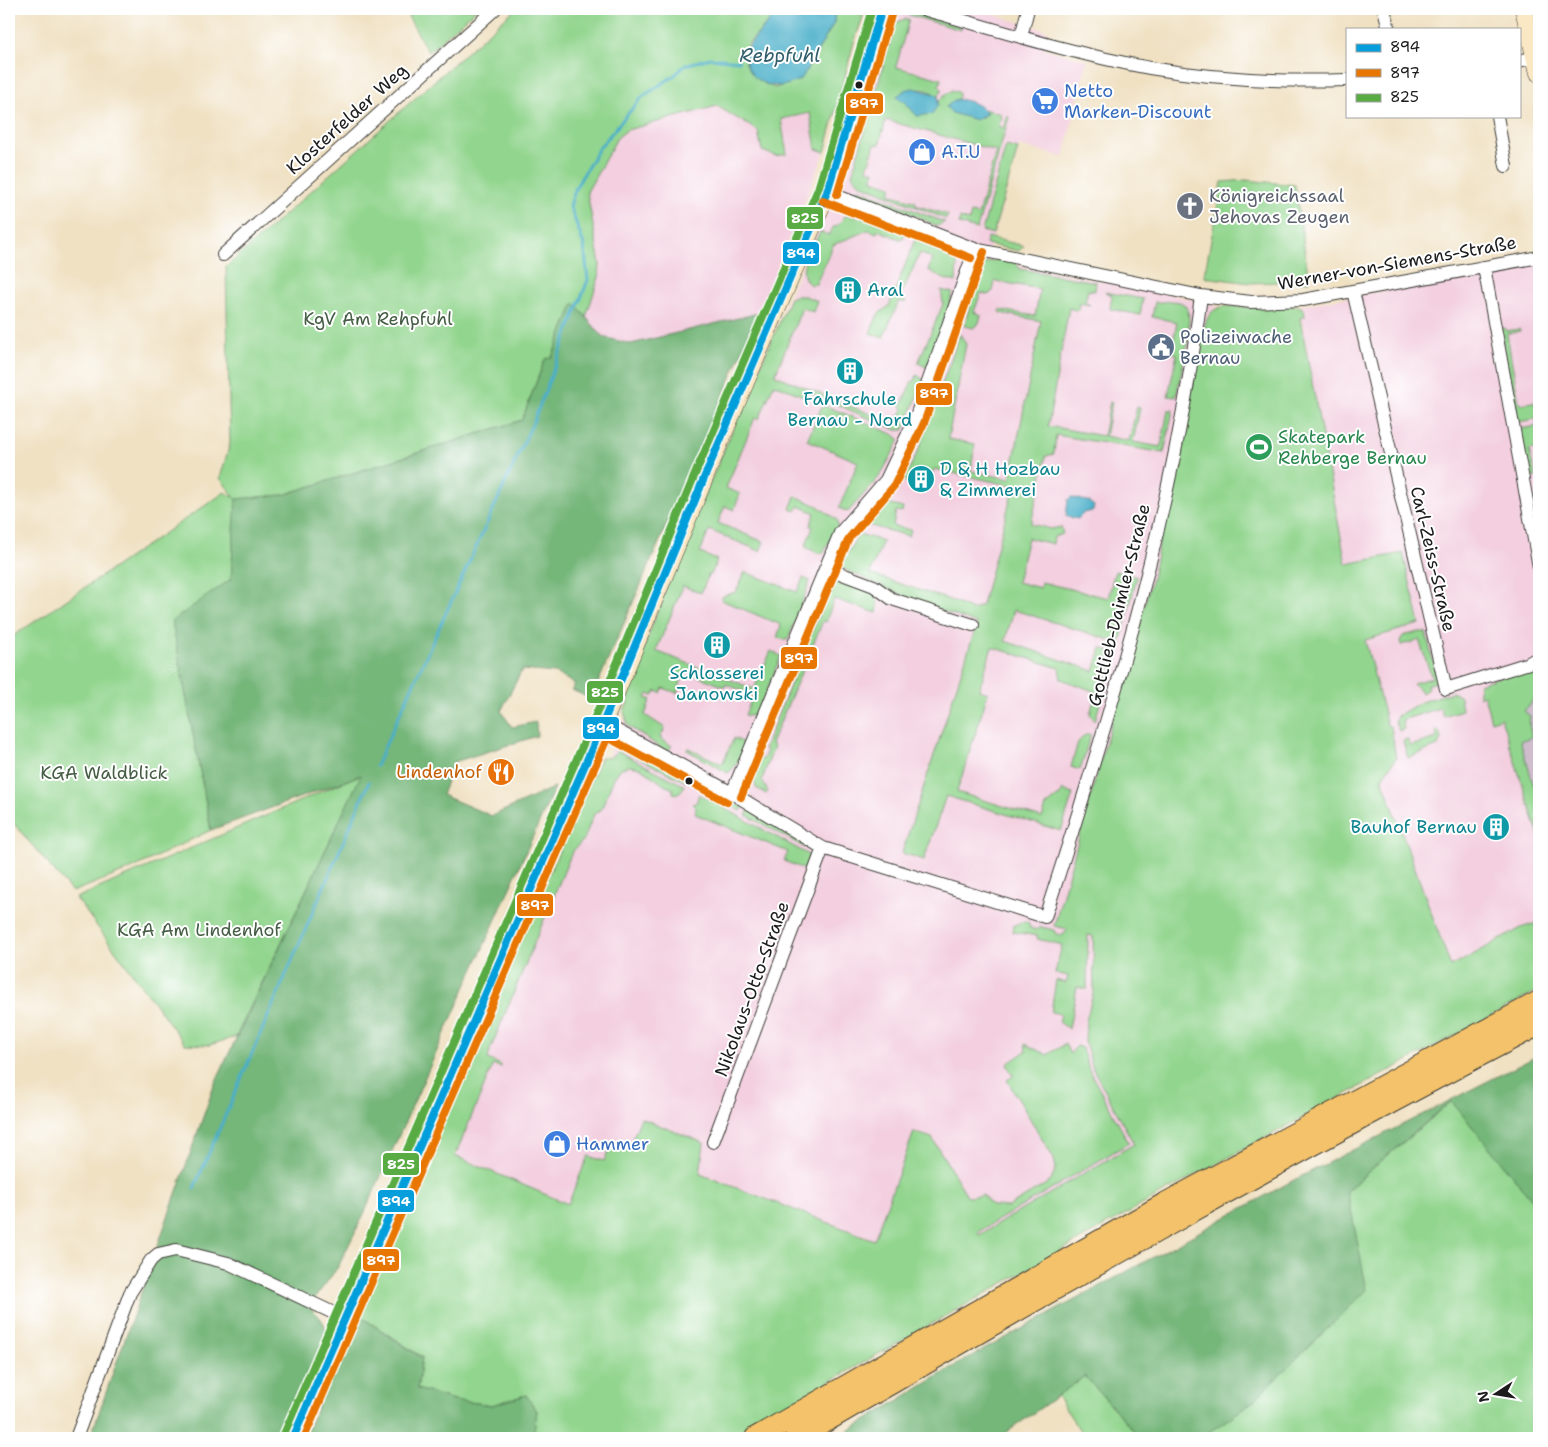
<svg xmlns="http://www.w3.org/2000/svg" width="1548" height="1447" viewBox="0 0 1548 1447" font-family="'Shantell Sans',sans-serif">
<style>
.built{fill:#f3cfdf}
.industrial{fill:#cfbdce}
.green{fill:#92d58e;stroke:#577855}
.forest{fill:#75b679;stroke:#48694a}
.water{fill:#4aafc9;stroke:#336672}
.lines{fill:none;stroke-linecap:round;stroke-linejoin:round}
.stream{stroke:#4aafc9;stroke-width:3}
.minor-casing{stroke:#3c3a35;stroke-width:14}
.secondary-casing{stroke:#3c3a35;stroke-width:19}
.motorway-casing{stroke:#3c3a35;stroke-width:24}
.minor{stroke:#fff;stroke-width:12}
.secondary{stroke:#fae7c3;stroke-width:18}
.motorway{stroke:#f3c26a;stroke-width:22}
.bus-1-casing{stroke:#fff;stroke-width:11}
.bus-2-casing{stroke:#fff;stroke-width:11}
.bus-3-casing{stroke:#fff;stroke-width:11}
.bus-1{stroke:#069edb;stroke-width:8}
.bus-2{stroke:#e87603;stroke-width:8}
.bus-3{stroke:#59ab43;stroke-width:8}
.bus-dot{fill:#1c1c1c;stroke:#fff;stroke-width:2}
.labels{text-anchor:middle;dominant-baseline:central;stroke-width:4;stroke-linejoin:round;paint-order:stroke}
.shop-label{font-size:18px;fill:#366cbe;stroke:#fff;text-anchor:start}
.street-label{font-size:18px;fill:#1c1c1c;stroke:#fff}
.worship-label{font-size:18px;fill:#5b616d;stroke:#fff;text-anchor:start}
.culture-label{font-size:18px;fill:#0d838f;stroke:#fff;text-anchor:start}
.park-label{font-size:18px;fill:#455d44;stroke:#fff}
.service-label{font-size:18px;fill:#4e5e75;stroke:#fff;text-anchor:start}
.leisure-label{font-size:18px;fill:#27864d;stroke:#fff;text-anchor:start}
.food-label{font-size:18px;fill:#c56008;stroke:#fff;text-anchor:end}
.water-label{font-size:19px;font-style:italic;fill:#315e6a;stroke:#fff}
.line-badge{stroke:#fff;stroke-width:2}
.badge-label{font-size:14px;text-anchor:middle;font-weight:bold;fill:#fff}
</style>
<rect width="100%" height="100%" fill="#fff"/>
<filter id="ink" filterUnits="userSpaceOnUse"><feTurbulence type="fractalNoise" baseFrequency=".02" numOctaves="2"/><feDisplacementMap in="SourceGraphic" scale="10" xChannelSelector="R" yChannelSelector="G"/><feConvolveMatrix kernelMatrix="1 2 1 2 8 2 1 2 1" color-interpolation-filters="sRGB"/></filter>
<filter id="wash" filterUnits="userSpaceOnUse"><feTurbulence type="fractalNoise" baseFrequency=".0096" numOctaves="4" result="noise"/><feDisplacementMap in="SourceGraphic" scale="20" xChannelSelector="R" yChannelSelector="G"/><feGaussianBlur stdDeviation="1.12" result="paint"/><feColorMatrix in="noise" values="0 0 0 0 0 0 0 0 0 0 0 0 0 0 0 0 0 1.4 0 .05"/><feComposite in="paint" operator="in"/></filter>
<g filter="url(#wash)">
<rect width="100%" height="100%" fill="#f0e1c3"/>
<path class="built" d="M 894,9 L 981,9 L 981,11 L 1048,31 L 1044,49 L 1087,60 L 1064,157 L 1019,146 L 987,258 L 1173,295 L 1220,307 L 1215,308 L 1207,317 L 1204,328 L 1152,578 L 1054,926 L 1094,936 L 1094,990 L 1086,1021 L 1093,1069 L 1134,1144 L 1004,1221 L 892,1283 L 574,1232 L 435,1171 L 730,468 L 786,303 L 842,175 Z
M 840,98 L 825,152 L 742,353 L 549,387 L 588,280 L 571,214 L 637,104 Z
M 1539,262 L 1539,922 L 1521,928 L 1451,967 L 1382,778 L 1299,306 Z"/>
<path class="industrial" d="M 1539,671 L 1539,802 L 1503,689 Z"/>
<path class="green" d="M 404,9 L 477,9 L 428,52 Z
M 515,9 L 784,9 L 771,19 L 747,45 L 746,64 L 756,77 L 767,85 L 775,88 L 802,78 L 834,23 L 835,9 L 866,9 L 854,42 L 825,152 L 816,149 L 810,113 L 781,119 L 787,154 L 776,156 L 762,151 L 758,131 L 717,106 L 627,130 L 617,138 L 587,192 L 600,264 L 599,277 L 586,317 L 574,304 L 552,357 L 545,359 L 522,420 L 283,495 L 237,499 L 231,580 L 172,621 L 211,830 L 131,869 L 72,892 L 9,818 L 9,639 L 225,492 L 235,498 L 220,478 L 230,444 L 226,267 Z
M 911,12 L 961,26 L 961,30 L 902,13 Z
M 904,19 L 909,19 L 896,67 L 941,79 L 939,86 L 942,89 L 938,97 C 926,85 908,88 896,97 L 905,102 L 908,107 L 935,108 L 939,100 L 952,90 L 958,92 L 959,95 L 958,99 L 954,100 L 980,119 L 987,113 L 984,109 L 1001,114 L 999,127 L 1003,128 L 1007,116 L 1009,117 L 977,229 L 959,224 L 960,218 L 969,221 L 971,213 L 978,215 L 996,151 L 886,120 L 879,145 L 875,144 L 867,169 L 874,171 L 872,180 L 892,186 L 890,194 L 916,202 L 915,205 L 948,215 L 946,219 L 860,184 L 852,175 L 893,31 L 897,22 Z
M 1006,146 L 1018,149 L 993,234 L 982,231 Z
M 1246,180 L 1295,185 L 1309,281 L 1250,283 L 1204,277 L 1222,182 Z
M 859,189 L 944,222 L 945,222 L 937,226 C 923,220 908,211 893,207 C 881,204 862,203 854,191 Z
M 846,215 L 869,219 L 905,233 L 903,238 L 899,239 L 878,230 L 877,233 L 868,230 L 833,245 L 816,284 L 810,285 C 793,270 813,247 820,232 L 829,235 L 834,226 L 836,227 Z
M 916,237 L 942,245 L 954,252 L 957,265 L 956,282 L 944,279 L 928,270 L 933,259 L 920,253 L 903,291 L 900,290 L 898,297 L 906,301 L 905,303 L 899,301 L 883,338 L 870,333 L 878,314 L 889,306 Z
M 988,237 L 1024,246 L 1019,251 L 991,245 L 986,244 Z
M 999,259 L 1016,263 L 1020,269 L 1096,282 L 1095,291 L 1088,290 L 1085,302 L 1090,305 L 1079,303 L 1078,311 L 1069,308 L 1048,426 L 1103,436 L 1110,402 L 1112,402 L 1105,436 L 1129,441 L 1137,407 L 1140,408 L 1133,442 L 1161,447 L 1168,410 L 1173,410 L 1164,453 L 1056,435 L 1054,454 L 1046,456 L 1031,524 L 1051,529 L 1061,527 L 1063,534 L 1054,537 L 1053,544 L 1028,538 L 1017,582 L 1040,588 L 1041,582 L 1108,598 L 1115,571 L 1137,577 L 1120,643 L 1014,610 L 1005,641 L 1094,671 L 1101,648 L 1114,653 L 1095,721 L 1090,714 L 1096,692 L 1061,679 L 1059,668 L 992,647 L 979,690 L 988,693 L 957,792 L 1042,818 L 1046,806 L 1060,795 L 1063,790 L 1073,794 L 1061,831 L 946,796 L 924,860 L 902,853 L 977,624 L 911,599 L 839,567 L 859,534 L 883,541 L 870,574 L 950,600 L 972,610 L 982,605 L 1014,486 L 934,469 L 932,474 L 914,471 L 912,484 L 903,481 L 918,451 L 960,334 L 966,344 L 948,439 L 975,444 L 971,471 L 1010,479 L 1041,321 L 1000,313 L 1000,310 L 1035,316 L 1040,289 L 995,281 L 993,291 L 988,295 L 981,293 L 974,312 L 981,315 L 979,323 L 973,328 L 964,326 L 981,264 Z
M 941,290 L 953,293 L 928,368 L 918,363 L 943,304 Z
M 1105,292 L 1143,299 L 1140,315 L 1110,309 L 1112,295 Z
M 795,296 L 805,296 L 817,301 L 813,312 L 802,308 L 775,375 L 875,416 L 878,417 L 877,421 L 894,428 L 903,409 L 901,406 L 912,381 L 914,382 L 917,375 L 924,380 L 904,430 L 896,430 L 810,393 L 808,398 L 774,384 L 759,419 L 755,418 L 726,488 L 740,494 L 734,510 L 725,506 L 718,523 L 764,542 L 760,551 L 709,530 L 700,553 L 717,560 L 711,575 L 709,574 L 701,593 L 683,586 L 656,651 L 754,689 L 771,651 L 781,656 L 756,717 L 745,715 L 753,695 L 726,684 L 725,687 L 685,671 L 677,693 L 663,688 L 661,693 L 656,691 L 653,696 L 648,694 L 646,698 L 651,699 L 645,715 L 665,728 L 660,738 L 672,746 L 667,752 L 628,726 L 624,711 L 630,698 L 627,696 L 673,568 L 790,298 Z
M 1155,302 C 1164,303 1177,298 1185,305 C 1197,316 1179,381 1176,397 L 1168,396 L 1177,354 L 1171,353 L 1177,322 L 1152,317 Z
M 1227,306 L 1263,308 L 1299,306 L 1304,309 L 1305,317 L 1300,318 L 1346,564 L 1403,553 L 1420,624 L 1365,640 L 1387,725 L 1391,727 L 1396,758 L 1382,778 L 1451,967 L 1521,928 L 1539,922 L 1539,990 L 1161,1194 L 730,1438 L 533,1438 L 537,1411 L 526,1395 L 492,1405 L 454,1400 L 417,1389 L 422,1357 L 357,1314 L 378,1257 L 601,757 L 609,758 L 618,751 L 685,786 L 678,794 L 673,793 L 673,789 L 664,785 L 641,768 L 630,766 L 621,768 L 614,778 L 601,810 L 594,814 L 584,839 L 572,852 L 490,1050 L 488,1059 L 501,1065 L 501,1067 L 493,1065 L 455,1156 L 568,1204 L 588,1156 L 604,1161 L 612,1142 L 628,1149 L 641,1118 L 704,1143 L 700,1174 L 874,1240 L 914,1132 L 932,1138 L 968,1197 L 983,1195 L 992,1206 L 1008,1207 L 1051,1181 L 1056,1168 L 1054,1159 L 1007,1080 L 1013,1076 L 1007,1064 L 1026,1051 L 1025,1044 L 1047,1055 L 1065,1044 L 1070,1054 L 1077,1046 L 1082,1048 L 1090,1072 L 1129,1143 L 978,1232 L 979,1235 L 1134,1144 L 1093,1069 L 1085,1042 L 1086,1021 L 1094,990 L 1093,936 L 1088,935 L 1087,989 L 1077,987 L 1069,1029 L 1059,1022 L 1061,1014 L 1051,1012 L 1056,980 L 1066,983 L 1068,976 L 1055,973 L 1062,945 L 1037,939 L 1038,936 L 1013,932 L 1014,925 L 1026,921 L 1029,923 L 1030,928 L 1037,930 L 1041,927 L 1054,930 L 1056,934 L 1061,936 L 1066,932 L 1067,929 L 1054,926 L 1152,578 L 1204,328 C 1208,314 1212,308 1227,306 Z
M 1500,328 L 1505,328 L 1506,331 L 1519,329 L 1520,331 L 1507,334 L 1519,404 L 1539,401 L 1539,415 L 1536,419 L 1518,422 Z
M 826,406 L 893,434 L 900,440 L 880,476 L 848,512 L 839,508 L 858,462 L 807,440 L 821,408 Z
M 1539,426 L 1539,448 L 1529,450 L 1536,477 L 1528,479 L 1519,429 Z
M 795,496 L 818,506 L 837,520 L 838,526 L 823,553 L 818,553 L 805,547 L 813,527 L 810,526 L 815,513 L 799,506 L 796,511 L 790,509 Z
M 887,504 L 903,508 L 902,512 L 896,511 L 893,526 L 911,530 L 909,536 L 867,525 Z
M 745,572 L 797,592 L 803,578 L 810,581 L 788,640 L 777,638 L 781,625 L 721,600 L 723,596 L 736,592 Z
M 835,576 C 854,584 883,587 877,613 L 834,599 L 826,622 L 823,621 L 771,744 L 774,746 L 762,780 L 768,792 L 766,794 L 756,788 L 753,777 L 760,758 L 763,759 L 767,751 L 764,749 Z
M 1419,632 L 1426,632 L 1439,685 L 1436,682 L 1427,685 L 1428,689 L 1422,693 L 1413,683 L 1432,678 L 1419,640 L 1401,645 L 1400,642 L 1403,636 Z
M 1539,664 L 1539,693 L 1524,711 L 1530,716 L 1529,725 L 1532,737 L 1520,741 L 1539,802 L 1539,836 L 1501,718 L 1491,721 L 1484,695 L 1479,697 L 1479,684 Z
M 1452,692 L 1460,697 L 1462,710 L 1443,716 L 1440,708 L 1402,720 L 1404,729 L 1399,731 L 1397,724 L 1395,725 L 1397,716 L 1421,702 Z
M 1435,730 L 1439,731 L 1441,739 L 1438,746 L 1408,758 L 1403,741 L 1407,739 L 1410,746 L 1437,738 Z
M 1091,734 L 1080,770 L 1071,767 L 1078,742 L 1085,735 Z
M 734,738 L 742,742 C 745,752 737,766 728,773 L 687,750 L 688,748 L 722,764 Z
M 623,743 L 632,745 L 683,773 L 686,782 L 618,748 L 617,744 Z
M 362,774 L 236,1037 L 209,1045 L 185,1044 L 76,898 Z
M 714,790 L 744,807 L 741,811 L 704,791 Z
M 699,794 L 809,855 L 806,870 L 784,861 L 788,852 L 695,814 L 696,808 L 692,804 L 696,803 Z
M 749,810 L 809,847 L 811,851 L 746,815 Z
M 1452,1101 L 1539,1208 L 1539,1438 L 1200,1438 L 1250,1404 L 1366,1290 L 1347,1190 Z
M 1085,1376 L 1140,1438 L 1085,1438 L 1057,1396 Z"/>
<path class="forest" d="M 574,303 L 603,337 L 631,344 L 759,313 L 591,699 L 572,690 L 575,684 L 555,673 L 522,670 L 501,711 L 512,727 L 536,722 L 537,736 L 454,762 L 442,795 L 492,816 L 555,787 L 363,1216 L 338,1267 L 309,1306 C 317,1314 327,1323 327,1335 C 327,1356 292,1417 281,1438 L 90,1438 L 215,1083 L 361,775 L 211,830 L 172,621 L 231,579 L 236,499 L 283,495 L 522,420 L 545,359 L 552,357 Z
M 1539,1055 L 1539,1208 L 1451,1101 L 1347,1190 L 1367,1290 L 1250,1404 L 1200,1438 L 1140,1438 L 1085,1376 L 999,1438 L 837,1438 L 956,1365 L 1294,1180 Z
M 357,1314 L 422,1358 L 417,1389 L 454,1400 L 492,1405 L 526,1395 L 537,1411 L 533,1438 L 304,1438 Z"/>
<path class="water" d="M 784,9 L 835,9 L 834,23 L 802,78 C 776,95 746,84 744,51 L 771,19 Z
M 913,88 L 935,94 L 938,97 L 938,105 L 932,114 L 917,116 L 905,102 L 896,97 L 905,90 Z
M 954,100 C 965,98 980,104 987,113 L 976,120 L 952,113 L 946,107 Z
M 1071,497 L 1090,502 L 1094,506 L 1093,511 L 1083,513 L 1078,519 L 1066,516 L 1068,500 Z"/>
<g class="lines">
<path class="stream" d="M 376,766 L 534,420 L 588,280 L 584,245 L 570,206 L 576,187 L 599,148 L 642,97 L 675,75 L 685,65 L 710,58 L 739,61
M 194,1188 L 369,782"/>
</g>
</g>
<g filter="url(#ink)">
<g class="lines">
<g class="minor-casing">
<path id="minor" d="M 923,9 C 998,30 1073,54 1150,68 C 1214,79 1282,82 1347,80
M 1384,9 L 1389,29
M 1021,37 L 1028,9
M 1519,61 L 1539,56
M 1497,116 L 1506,166
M 827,192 L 975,249 L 1201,296 L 1251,302 L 1303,300 L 1539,257
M 223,255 L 495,9
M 1484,267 L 1539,567
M 1353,291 L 1446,689 L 1529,663 L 1539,657
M 826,568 L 874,586 L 892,599 L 973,625
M 603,723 L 732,793 L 823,848 L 1045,917 C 1111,714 1174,509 1201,296
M 732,793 L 840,533 L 886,480 L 915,419 L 975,249
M 713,1142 L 823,848
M 76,1438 L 130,1293 L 151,1260 L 158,1254 L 176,1250 L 228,1263 L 344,1318"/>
</g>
<g class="secondary-casing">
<path id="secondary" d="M 1524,9 L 1539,73
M 293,1438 L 603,723 L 707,471 L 827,192 L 882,9"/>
</g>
<g class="motorway-casing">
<path id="motorway" d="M 756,1438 L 1165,1204 L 1539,1002
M 796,1438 C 1041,1295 1287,1154 1539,1024"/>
</g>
<use href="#minor" class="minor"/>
<use href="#secondary" class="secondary"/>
<use href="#motorway" class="motorway"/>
<g class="bus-1-casing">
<path id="bus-1" d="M 293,1438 L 603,723 L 707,471 L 827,192 L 882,9"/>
</g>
<g class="bus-2-casing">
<path id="bus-2" d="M 837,195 L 892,12
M 823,201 L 971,258
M 598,732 L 727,802
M 741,797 L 849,538 L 894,486 L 924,423 L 984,252
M 304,1438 L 612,727"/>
</g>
<g class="bus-3-casing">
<path id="bus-3" d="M 284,1434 L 594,719 L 698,467 L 818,189 L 872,9"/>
</g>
<use href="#bus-1" class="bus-1"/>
<use href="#bus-2" class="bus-2"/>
<use href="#bus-3" class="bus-3"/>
</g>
</g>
<defs>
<g id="supermarket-disc" transform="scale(1.4375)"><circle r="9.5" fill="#3f7fe0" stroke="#fff"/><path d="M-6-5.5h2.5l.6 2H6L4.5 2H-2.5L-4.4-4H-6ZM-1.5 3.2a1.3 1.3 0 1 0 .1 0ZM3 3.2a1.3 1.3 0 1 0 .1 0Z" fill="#fff"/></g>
<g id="shop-disc" transform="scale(1.4375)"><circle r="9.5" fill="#3f7fe0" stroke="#fff"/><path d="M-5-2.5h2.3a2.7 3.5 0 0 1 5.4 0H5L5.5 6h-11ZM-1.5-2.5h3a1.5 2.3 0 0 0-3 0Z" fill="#fff"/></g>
<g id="church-disc" transform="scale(1.4375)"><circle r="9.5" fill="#6b7280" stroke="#fff"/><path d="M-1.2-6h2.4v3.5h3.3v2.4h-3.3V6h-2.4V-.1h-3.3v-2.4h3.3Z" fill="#fff"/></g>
<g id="building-disc" transform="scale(1.4375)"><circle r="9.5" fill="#0f9aa8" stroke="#fff"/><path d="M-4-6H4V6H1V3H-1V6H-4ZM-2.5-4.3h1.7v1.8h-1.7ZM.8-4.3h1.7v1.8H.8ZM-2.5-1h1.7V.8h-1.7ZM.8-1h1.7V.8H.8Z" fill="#fff"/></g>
<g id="civic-disc" transform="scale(1.4375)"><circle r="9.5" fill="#5c6f8a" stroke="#fff"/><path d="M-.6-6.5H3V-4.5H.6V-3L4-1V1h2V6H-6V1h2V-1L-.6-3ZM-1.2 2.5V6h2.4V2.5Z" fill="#fff"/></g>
<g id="stadium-disc" transform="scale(1.4375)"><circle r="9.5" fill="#2e9e5b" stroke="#fff"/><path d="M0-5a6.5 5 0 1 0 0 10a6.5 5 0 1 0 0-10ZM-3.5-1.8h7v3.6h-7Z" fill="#fff"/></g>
<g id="restaurant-disc" transform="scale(1.4375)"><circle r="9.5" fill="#e8710a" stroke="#fff"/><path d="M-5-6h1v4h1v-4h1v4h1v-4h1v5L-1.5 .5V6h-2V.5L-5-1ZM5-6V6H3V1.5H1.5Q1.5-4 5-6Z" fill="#fff"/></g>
</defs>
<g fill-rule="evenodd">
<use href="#supermarket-disc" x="1045" y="101"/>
<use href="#shop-disc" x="922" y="152"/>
<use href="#church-disc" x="1190" y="206"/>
<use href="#building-disc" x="848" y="290"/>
<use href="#civic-disc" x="1161" y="347"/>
<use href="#building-disc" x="850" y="371"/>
<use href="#stadium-disc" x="1259" y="447"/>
<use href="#building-disc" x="921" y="479"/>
<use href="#building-disc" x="717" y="645"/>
<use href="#restaurant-disc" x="501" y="772"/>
<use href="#building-disc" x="1496" y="827"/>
<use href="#shop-disc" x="557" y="1144"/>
</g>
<g class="bus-dot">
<circle cx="859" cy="85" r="4.5"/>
<circle cx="689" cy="781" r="4.5"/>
</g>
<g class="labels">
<g class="shop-label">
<text x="1064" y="91">Netto<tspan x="1064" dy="21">Marken-Discount</tspan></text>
<text x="941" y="152">A.T.U</text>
<text x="576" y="1144">Hammer</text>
</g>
<g class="street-label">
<text transform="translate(347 119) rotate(-42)">Klosterfelder Weg</text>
<text transform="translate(1397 263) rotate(-10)">Werner-von-Siemens-Straße</text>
<text transform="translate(1433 559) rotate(77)">Carl-Zeiss-Straße</text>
<text transform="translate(1119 605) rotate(-76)">Gottlieb-Daimler-Straße</text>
<text transform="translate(752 989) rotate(-70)">Nikolaus-Otto-Straße</text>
</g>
<g class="worship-label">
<text x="1209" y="196">Königreichssaal<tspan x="1209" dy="21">Jehovas Zeugen</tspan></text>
</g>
<g class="culture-label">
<text x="867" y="290">Aral</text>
<text x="850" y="399" text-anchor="middle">Fahrschule<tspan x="850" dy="21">Bernau - Nord</tspan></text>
<text x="940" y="469">D &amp; H Hozbau<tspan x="940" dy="21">&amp; Zimmerei</tspan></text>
<text x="717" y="673" text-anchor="middle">Schlosserei<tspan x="717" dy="21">Janowski</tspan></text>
<text x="1477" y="827" text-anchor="end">Bauhof Bernau</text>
</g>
<g class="park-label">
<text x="378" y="319">KgV Am Rehpfuhl</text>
<text x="104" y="773">KGA Waldblick</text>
<text x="199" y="930">KGA Am Lindenhof</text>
</g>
<g class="service-label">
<text x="1180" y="337">Polizeiwache<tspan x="1180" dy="21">Bernau</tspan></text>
</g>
<g class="leisure-label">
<text x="1278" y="437">Skatepark<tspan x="1278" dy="21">Rehberge Bernau</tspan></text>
</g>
<g class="food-label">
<text x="482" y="772">Lindenhof</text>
</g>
<g class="water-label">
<text x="780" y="55">Rebpfuhl</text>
</g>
</g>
<g class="line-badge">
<rect x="845" y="92" width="39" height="23" rx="5" fill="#e87603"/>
<rect x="786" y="206" width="38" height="24" rx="5" fill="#59ab43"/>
<rect x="782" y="241" width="38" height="24" rx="5" fill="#069edb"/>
<rect x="915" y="382" width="38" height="24" rx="5" fill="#e87603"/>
<rect x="780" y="646" width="38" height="24" rx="5" fill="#e87603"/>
<rect x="586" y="680" width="38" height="24" rx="5" fill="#59ab43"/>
<rect x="582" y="716" width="38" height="24" rx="5" fill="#069edb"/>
<rect x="516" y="893" width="38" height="24" rx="5" fill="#e87603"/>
<rect x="382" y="1152" width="38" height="24" rx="5" fill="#59ab43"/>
<rect x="377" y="1189" width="38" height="24" rx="5" fill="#069edb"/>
<rect x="362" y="1248" width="38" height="24" rx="5" fill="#e87603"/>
</g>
<g class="badge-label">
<text x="864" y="108">897</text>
<text x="805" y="223">825</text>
<text x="801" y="258">894</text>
<text x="934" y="398">897</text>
<text x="799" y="663">897</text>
<text x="605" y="697">825</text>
<text x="601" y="733">894</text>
<text x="535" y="910">897</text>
<text x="401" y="1169">825</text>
<text x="396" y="1206">894</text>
<text x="381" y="1265">897</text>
</g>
<rect width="1548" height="1447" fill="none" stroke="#fff" stroke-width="30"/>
<rect x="1346" y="28" width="175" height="90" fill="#ffffff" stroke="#a4a4a4"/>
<rect x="1356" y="44" width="25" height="8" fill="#069edb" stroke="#a4a4a4"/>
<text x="1390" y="52" font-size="15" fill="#1c1c1c">894</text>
<rect x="1356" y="69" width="25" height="8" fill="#e87603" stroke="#a4a4a4"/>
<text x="1390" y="78" font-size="15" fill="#1c1c1c">897</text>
<rect x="1356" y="94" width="25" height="8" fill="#59ab43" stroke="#a4a4a4"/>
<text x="1390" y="102" font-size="15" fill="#1c1c1c">825</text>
<g transform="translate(1496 1394) rotate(258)" stroke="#ffffff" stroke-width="4" paint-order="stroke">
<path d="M0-4L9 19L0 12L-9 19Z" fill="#1c1c1c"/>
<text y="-8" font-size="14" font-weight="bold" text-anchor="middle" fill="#1c1c1c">N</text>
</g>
</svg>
